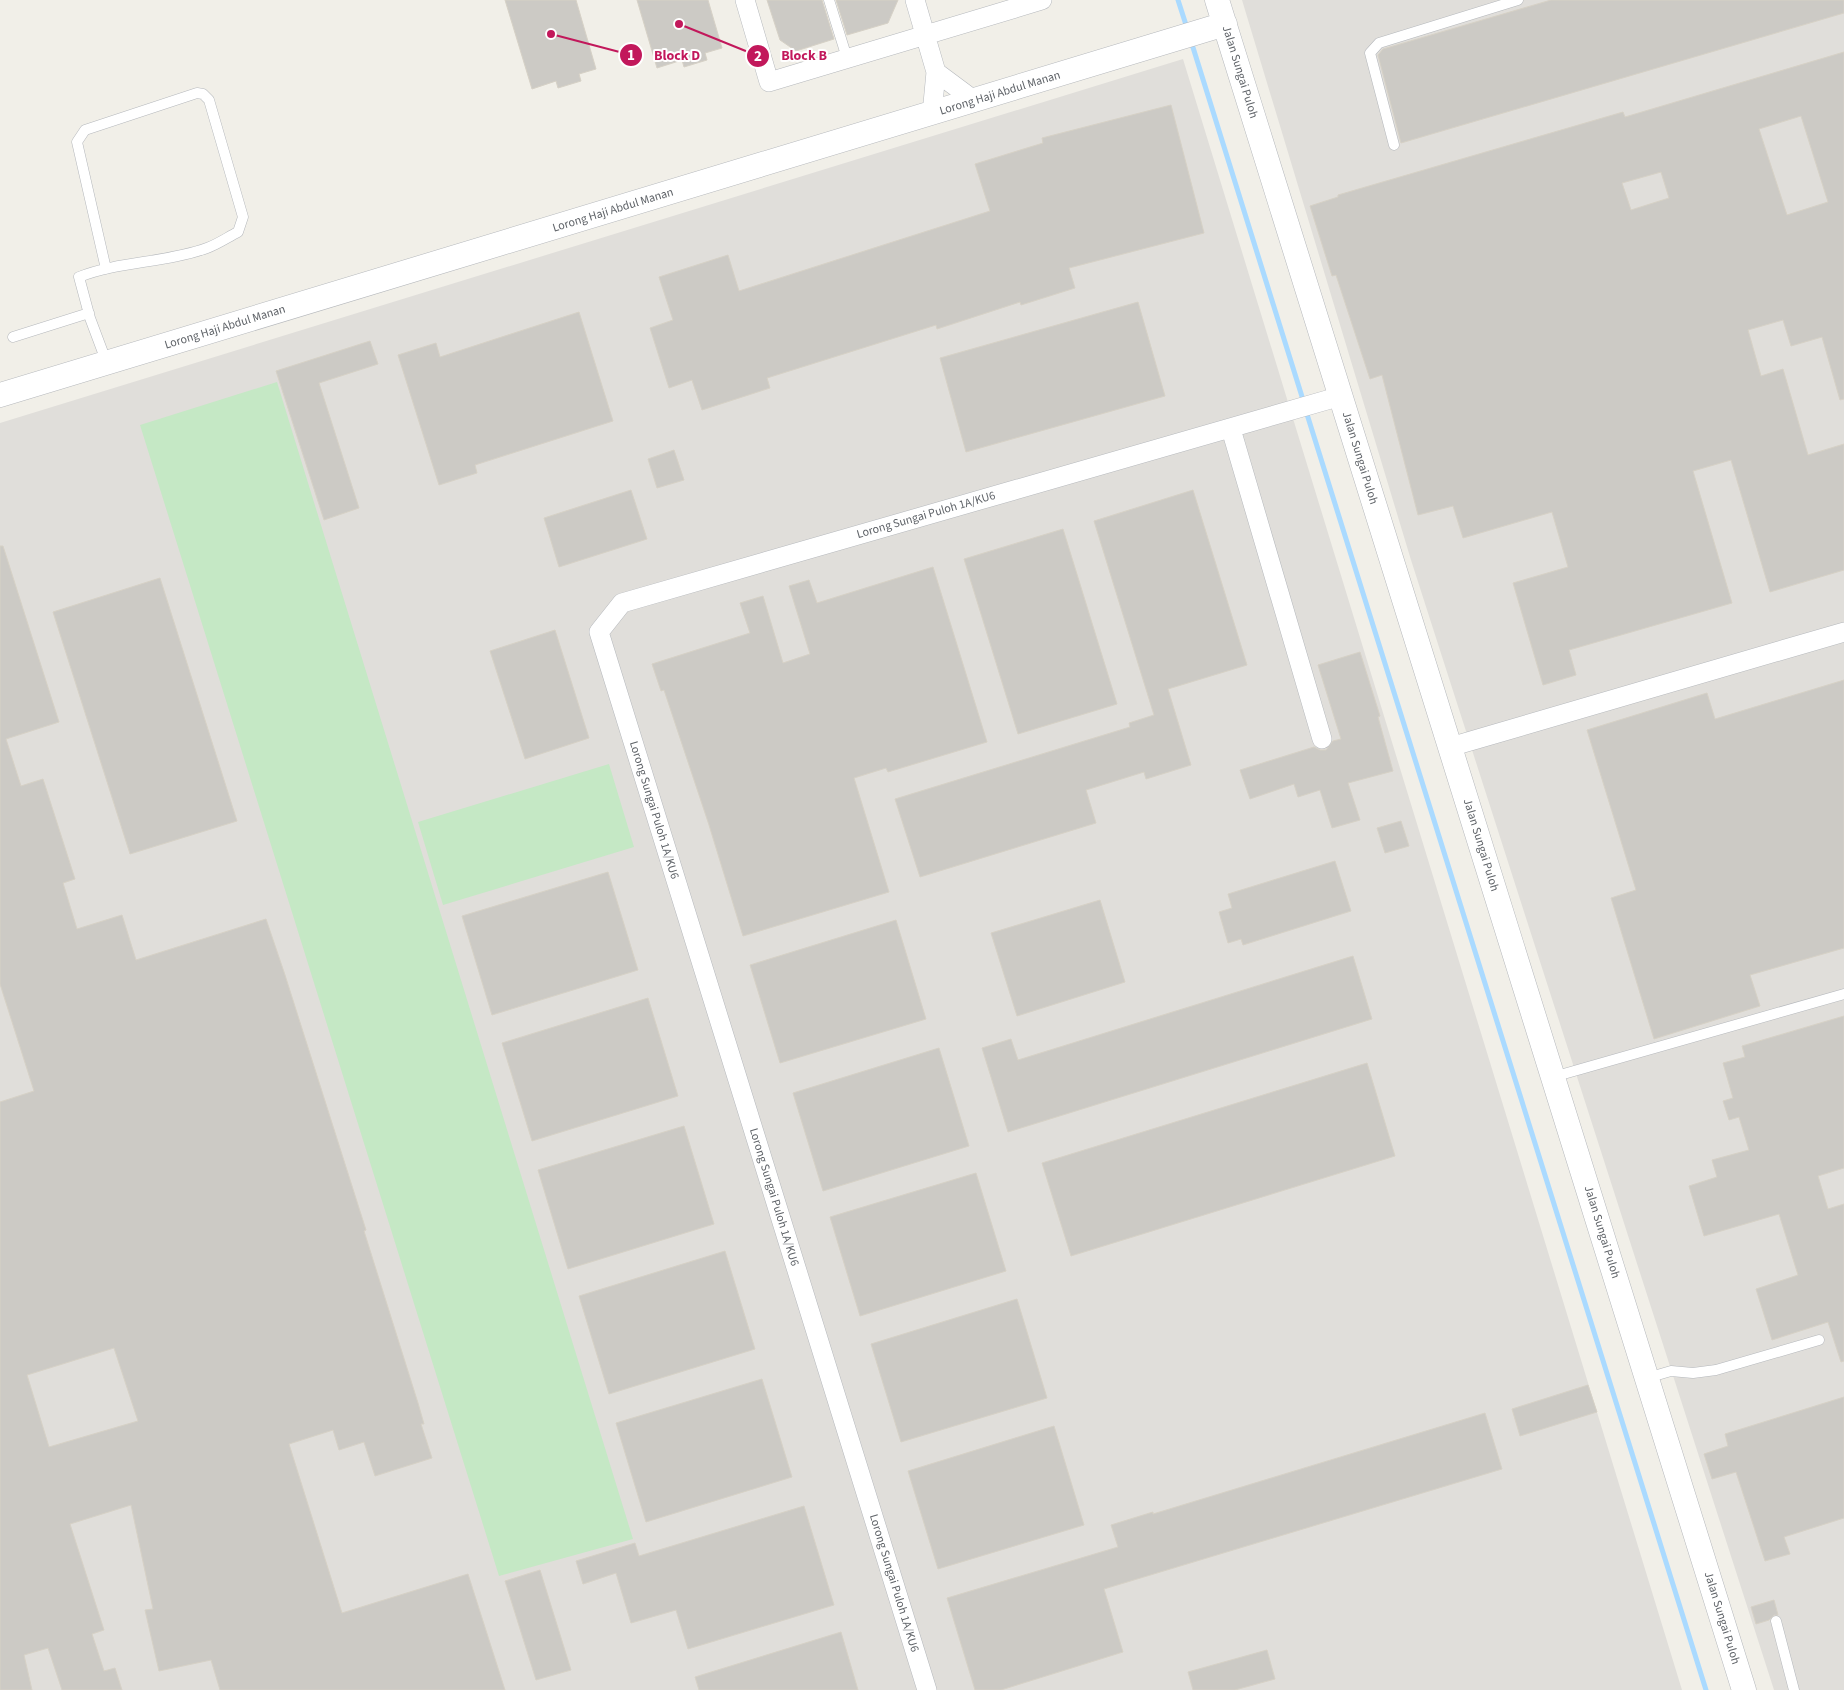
<svg xmlns="http://www.w3.org/2000/svg" width="1844" height="1690" viewBox="0 0 1844 1690" font-family="'Source Sans 3',sans-serif">
<style>
.industrial{fill:#e0deda}
.green{fill:#c5e8c5}
.lines{fill:none;stroke-linecap:round;stroke-linejoin:round}
.stream{stroke:#aadaff;stroke-width:5}
.building{fill:#cccac5;stroke:#d6d1c6;fill-rule:evenodd}
.service-casing{stroke:#b5b8bc;stroke-width:11}
.minor-casing{stroke:#b5b8bc;stroke-width:20}
.tertiary-casing{stroke:#b5b8bc;stroke-width:25}
.service{stroke:#fff;stroke-width:10}
.minor{stroke:#fff;stroke-width:19}
.tertiary{stroke:#fff;stroke-width:24}
.labels{text-anchor:middle;dominant-baseline:central;stroke-width:4;stroke-linejoin:round;paint-order:stroke}
.street-label{font-size:12px;fill:#5f6368;stroke:#fff}
.leader{fill:none;stroke:#c2185b;stroke-width:2}
.callout-dot{fill:#c2185b;stroke:#fff;stroke-width:2}
.mark-label{font-size:15px;text-anchor:middle;font-weight:bold;fill:#fff}
.callout-label{font-size:14px;text-anchor:middle;font-weight:bold;fill:#c2185b;stroke:#fff;stroke-width:4;stroke-linejoin:round;paint-order:stroke}
</style>
<rect width="100%" height="100%" fill="#f1efe8"/>
<path class="industrial" d="M 1242,0 L 1844,0 L 1844,1690 L 1774,1690 L 1411,560 Z
M 1183,59 L 1682,1690 L 0,1690 L 0,423 Z"/>
<path class="green" d="M 277,382 L 633,1539 L 499,1576 L 140,425 Z
M 609,764 L 634,847 L 443,905 L 418,822 Z"/>
<g class="lines">
<path class="stream" d="M 1178,0 L 1187,28
M 1191,41 L 1304,403
M 1306,411 L 1706,1690"/>
</g>
<path class="building" d="M 505,0 L 576,0 L 596,69 L 579,74 L 581,81 L 558,88 L 556,81 L 532,89 Z
M 637,0 L 708,0 L 722,48 L 705,53 L 707,60 L 684,67 L 682,60 L 657,68 Z
M 767,0 L 822,0 L 834,39 L 796,51 L 780,40 Z
M 836,0 L 898,0 L 888,23 L 847,35 Z
M 1551,0 L 1844,0 L 1844,13 L 1401,143 L 1378,55 L 1383,49 Z
M 1844,52 L 1844,399 L 1840,400 L 1822,337 L 1791,346 L 1783,320 L 1748,330 L 1761,376 L 1783,369 L 1808,455 L 1844,444 L 1844,570 L 1770,592 L 1731,460 L 1693,471 L 1732,603 L 1569,650 L 1576,675 L 1543,685 L 1513,583 L 1568,567 L 1552,512 L 1463,538 L 1453,506 L 1418,515 L 1382,375 L 1370,379 L 1336,275 L 1332,276 L 1310,206 L 1338,197 L 1338,195 L 1623,112 L 1625,117 ZM 1801,116 L 1828,202 L 1787,215 L 1759,129 ZM 1661,172 L 1669,198 L 1631,210 L 1622,183 Z
M 1171,105 L 1204,233 L 1069,268 L 1075,288 L 1021,305 L 1020,302 L 937,329 L 936,325 L 767,378 L 770,388 L 702,410 L 692,380 L 669,388 L 650,328 L 673,320 L 659,277 L 728,255 L 739,291 L 990,211 L 975,164 L 1043,143 L 1042,138 Z
M 1138,302 L 1165,396 L 966,452 L 940,358 Z
M 579,312 L 613,421 L 475,465 L 477,473 L 439,485 L 398,355 L 436,343 L 440,357 Z
M 370,341 L 378,364 L 319,383 L 359,508 L 324,520 L 276,371 Z
M 674,450 L 684,480 L 657,488 L 648,459 Z
M 631,490 L 647,539 L 559,567 L 544,518 Z
M 1193,490 L 1247,665 L 1168,689 L 1191,765 L 1146,779 L 1144,772 L 1086,790 L 1096,823 L 920,877 L 895,799 L 1130,727 L 1129,723 L 1154,715 L 1094,521 Z
M 1063,529 L 1117,704 L 1018,734 L 964,559 Z
M 0,546 L 3,546 L 59,722 L 6,739 L 21,786 L 43,779 L 75,879 L 63,883 L 77,929 L 122,915 L 136,960 L 266,919 L 285,975 L 366,1230 L 364,1231 L 418,1403 L 424,1424 L 421,1424 L 432,1458 L 375,1476 L 364,1442 L 339,1450 L 333,1430 L 289,1444 L 342,1613 L 468,1574 L 505,1690 L 220,1690 L 211,1660 L 159,1671 L 145,1610 L 153,1609 L 131,1505 L 70,1524 L 104,1630 L 92,1634 L 104,1671 L 115,1668 L 122,1690 L 62,1690 L 48,1648 L 24,1655 L 32,1690 L 0,1690 L 0,1102 L 34,1091 L 0,984 ZM 114,1348 L 138,1421 L 49,1447 L 27,1375 Z
M 933,567 L 987,742 L 888,772 L 886,768 L 854,778 L 889,892 L 743,936 L 709,825 L 664,690 L 661,691 L 652,664 L 750,633 L 740,603 L 763,596 L 783,663 L 810,654 L 789,586 L 809,580 L 817,603 Z
M 160,578 L 237,821 L 130,854 L 53,612 Z
M 555,630 L 589,738 L 525,759 L 490,651 Z
M 1360,652 L 1380,716 L 1378,717 L 1393,771 L 1348,783 L 1360,820 L 1332,828 L 1320,790 L 1298,797 L 1294,784 L 1250,799 L 1240,770 L 1314,747 L 1320,750 L 1326,750 L 1333,741 L 1341,739 L 1318,665 Z
M 1844,680 L 1844,948 L 1750,975 L 1760,1006 L 1654,1039 L 1611,898 L 1636,890 L 1587,730 L 1707,693 L 1715,719 Z
M 1401,821 L 1409,846 L 1385,853 L 1377,828 Z
M 1335,861 L 1351,911 L 1243,945 L 1241,939 L 1228,943 L 1219,912 L 1232,908 L 1228,894 Z
M 608,872 L 638,970 L 492,1015 L 462,916 Z
M 1100,900 L 1125,982 L 1017,1016 L 991,933 Z
M 896,920 L 926,1019 L 780,1063 L 750,965 Z
M 1353,956 L 1372,1019 L 1008,1132 L 982,1048 L 1011,1039 L 1018,1060 Z
M 648,998 L 678,1096 L 532,1141 L 502,1043 Z
M 1844,1016 L 1844,1168 L 1818,1176 L 1828,1209 L 1844,1204 L 1844,1361 L 1841,1362 L 1828,1322 L 1772,1340 L 1756,1289 L 1798,1275 L 1779,1214 L 1704,1236 L 1689,1186 L 1717,1177 L 1712,1160 L 1749,1150 L 1739,1117 L 1729,1120 L 1723,1101 L 1733,1098 L 1723,1063 L 1745,1057 L 1742,1046 Z
M 939,1048 L 969,1146 L 823,1191 L 793,1093 Z
M 1367,1063 L 1395,1156 L 1071,1256 L 1042,1163 Z
M 684,1126 L 714,1224 L 568,1269 L 538,1170 Z
M 976,1173 L 1006,1271 L 860,1316 L 830,1217 Z
M 725,1251 L 755,1349 L 609,1394 L 579,1296 Z
M 1017,1299 L 1047,1398 L 901,1442 L 871,1344 Z
M 762,1379 L 792,1477 L 646,1522 L 616,1423 Z
M 1588,1385 L 1597,1412 L 1520,1436 L 1512,1409 Z
M 1844,1397 L 1844,1518 L 1784,1537 L 1790,1554 L 1765,1561 L 1736,1472 L 1712,1479 L 1704,1454 L 1728,1446 L 1725,1434 Z
M 1485,1413 L 1502,1469 L 1104,1589 L 1123,1652 L 1001,1690 L 975,1690 L 947,1598 L 1118,1547 L 1111,1525 L 1153,1512 L 1153,1514 Z
M 1054,1426 L 1084,1525 L 938,1569 L 908,1471 Z
M 804,1506 L 834,1605 L 688,1649 L 676,1610 L 631,1623 L 616,1573 L 583,1584 L 576,1561 L 635,1543 L 639,1556 Z
M 540,1570 L 571,1670 L 536,1680 L 505,1581 Z
M 1774,1600 L 1778,1615 L 1774,1615 L 1769,1620 L 1756,1624 L 1751,1607 Z
M 841,1632 L 858,1690 L 699,1690 L 695,1677 Z
M 1267,1650 L 1275,1679 L 1235,1690 L 1193,1690 L 1188,1672 Z"/>
<g class="lines">
<g class="service-casing">
<path id="service" d="M 829,0 L 847,58
M 1394,145 L 1370,53 L 1379,43 L 1518,0
M 106,269 L 77,142 L 85,130 L 197,93 L 203,94 L 209,100 L 243,217 L 238,232 C 228,237 218,244 207,248 C 166,263 119,261 79,277 L 90,318 L 105,358 L 111,359
M 13,337 L 89,313
M 1553,1077 L 1844,994
M 1647,1378 L 1671,1371 L 1693,1373 L 1716,1370 L 1819,1340
M 1776,1621 L 1794,1690"/>
</g>
<g class="minor-casing">
<path id="minor" d="M 745,0 L 769,82 L 1042,0
M 915,0 L 936,72 L 932,114
M 936,72 L 975,101
M 1231,429 L 1322,739
M 1450,747 L 1844,632
M 927,1690 L 599,632 L 622,603 L 1341,396"/>
</g>
<g class="tertiary-casing">
<path id="tertiary" d="M 1217,0 L 1744,1690
M 0,395 L 1225,24"/>
</g>
<use href="#service" class="service"/>
<use href="#minor" class="minor"/>
<use href="#tertiary" class="tertiary"/>
</g>
<g class="labels">
<g class="street-label">
<text transform="translate(1240 72) rotate(73)">Jalan Sungai Puloh</text>
<text transform="translate(1000 93) rotate(-17)">Lorong Haji Abdul Manan</text>
<text transform="translate(613 210) rotate(-17)">Lorong Haji Abdul Manan</text>
<text transform="translate(225 327) rotate(-17)">Lorong Haji Abdul Manan</text>
<text transform="translate(1360 458) rotate(73)">Jalan Sungai Puloh</text>
<text transform="translate(926 515) rotate(-16)">Lorong Sungai Puloh 1A/KU6</text>
<text transform="translate(654 810) rotate(73)">Lorong Sungai Puloh 1A/KU6</text>
<text transform="translate(1481 845) rotate(73)">Jalan Sungai Puloh</text>
<text transform="translate(774 1197) rotate(73)">Lorong Sungai Puloh 1A/KU6</text>
<text transform="translate(1602 1232) rotate(73)">Jalan Sungai Puloh</text>
<text transform="translate(894 1583) rotate(73)">Lorong Sungai Puloh 1A/KU6</text>
<text transform="translate(1722 1618) rotate(73)">Jalan Sungai Puloh</text>
</g>
</g>
<path class="leader" d="M551 34L631 55M679 24L758 56"/>
<g class="callout-dot">
<circle cx="551" cy="34" r="5"/>
<circle cx="679" cy="24" r="5"/>
<circle cx="631" cy="55" r="12"/>
<circle cx="758" cy="56" r="12"/>
</g>
<g class="mark-label">
<text x="631" y="60">1</text>
<text x="758" y="61">2</text>
</g>
<g class="callout-label">
<text x="677" y="60">Block D</text>
<text x="804" y="60">Block B</text>
</g>
</svg>
